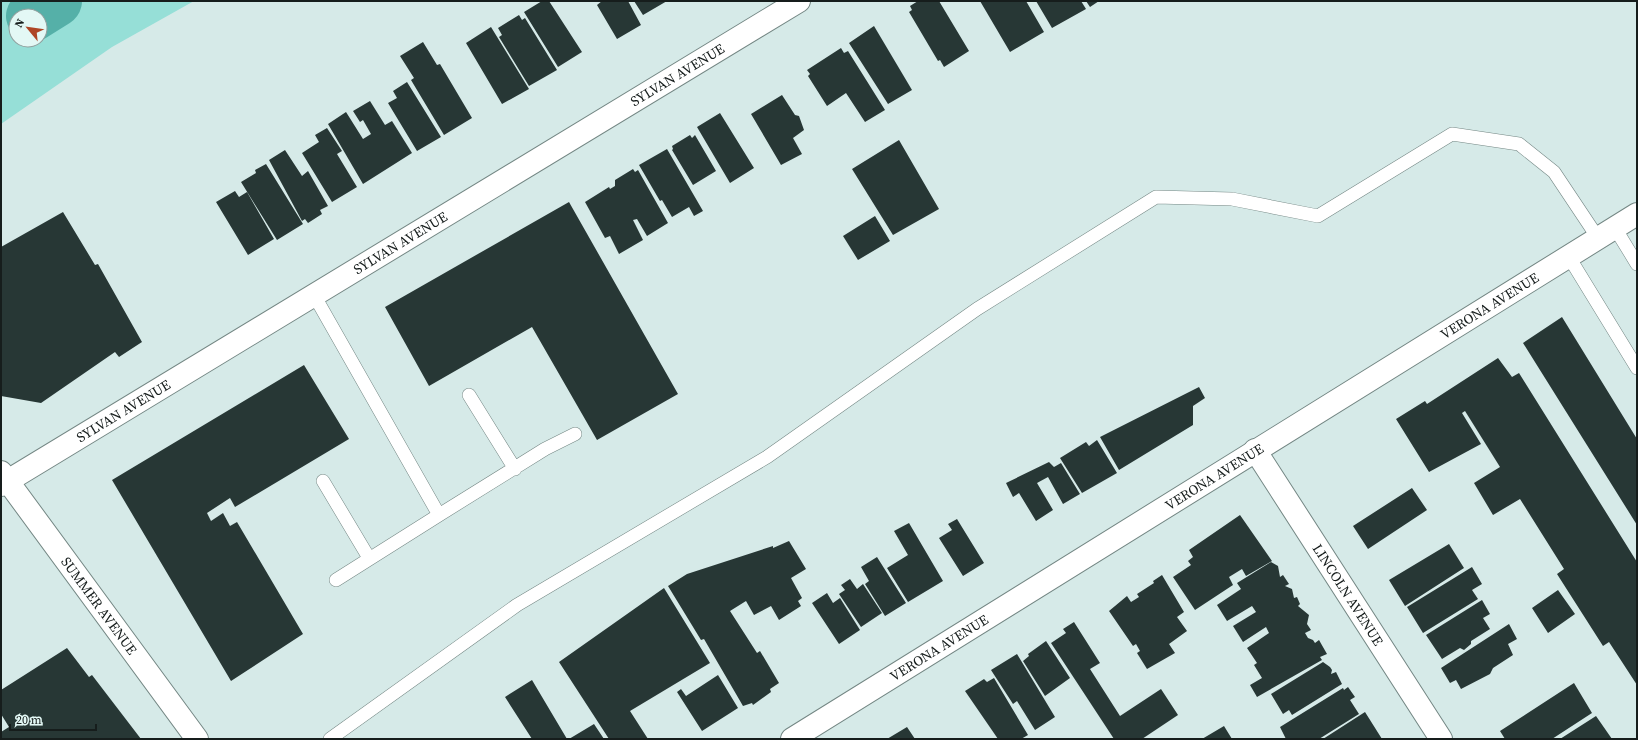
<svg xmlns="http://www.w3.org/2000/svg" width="1638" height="740" viewBox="0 0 1638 740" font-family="'Source Serif 4',serif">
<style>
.green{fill:#96dfd7;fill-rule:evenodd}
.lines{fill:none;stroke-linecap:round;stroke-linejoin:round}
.river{stroke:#55b0a8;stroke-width:52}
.building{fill:#273735}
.service-casing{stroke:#748784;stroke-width:14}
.minor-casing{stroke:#748784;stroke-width:24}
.tertiary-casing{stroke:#748784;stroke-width:24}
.service{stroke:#fff;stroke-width:13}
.minor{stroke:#fff;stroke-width:22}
.tertiary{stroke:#fff;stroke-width:22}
.labels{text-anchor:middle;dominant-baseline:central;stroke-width:4;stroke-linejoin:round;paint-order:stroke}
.street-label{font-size:14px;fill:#161d1c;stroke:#e3f8f5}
</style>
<rect width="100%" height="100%" fill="#d6eae8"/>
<path class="green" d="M 1,1 L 194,1 L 112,47 L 1,124 ZM 16,16 L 40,16 L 40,40 L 16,40 Z"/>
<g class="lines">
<path class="river" d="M 32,16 L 56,1"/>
</g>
<path class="building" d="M 542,1 L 549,1 L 582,52 L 558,67 L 524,12 Z
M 602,1 L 628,1 L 641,25 L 617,39 L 597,5 Z
M 634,1 L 667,1 L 643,15 Z
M 918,1 L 939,1 L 969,51 L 944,67 L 940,60 L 938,61 L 909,12 L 912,10 L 910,6 Z
M 980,1 L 1026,1 L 1044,32 L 1010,52 Z
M 1036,1 L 1081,1 L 1086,9 L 1052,28 Z
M 1086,1 L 1099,1 L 1090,7 Z
M 519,15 L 522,20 L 525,18 L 557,70 L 529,86 L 499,37 L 502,35 L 498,28 Z
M 874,26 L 912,90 L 888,104 L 849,43 Z
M 491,27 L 529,89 L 502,104 L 466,43 Z
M 423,42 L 437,65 L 440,64 L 472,118 L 444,135 L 411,80 L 414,78 L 400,56 Z
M 841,48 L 844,53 L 848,51 L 885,110 L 865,122 L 846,93 L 827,106 L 808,76 L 810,74 L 807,70 Z
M 407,82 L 441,137 L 417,151 L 388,103 L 397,98 L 393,91 Z
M 782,95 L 795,115 L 799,116 L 804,130 L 793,138 L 802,154 L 781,165 L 751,114 Z
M 370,101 L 385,125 L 392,121 L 412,153 L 363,184 L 328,124 L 346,112 L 363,139 L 371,134 L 363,120 L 360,122 L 353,111 Z
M 720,113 L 754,168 L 730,183 L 697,127 Z
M 327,128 L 342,151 L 337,154 L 357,187 L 332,202 L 302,153 L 319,142 L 315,135 Z
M 690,135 L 692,138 L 695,135 L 716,171 L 693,185 L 672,150 L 673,149 L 672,146 Z
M 899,140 L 939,209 L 893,235 L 852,169 Z
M 667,149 L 703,211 L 694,216 L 689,207 L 672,217 L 662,200 L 660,201 L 639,165 Z
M 285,150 L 302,176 L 308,171 L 328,206 L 320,210 L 322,214 L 308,223 L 305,219 L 302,221 L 269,160 Z
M 266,164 L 303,224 L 277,240 L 241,182 L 256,173 L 255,170 Z
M 633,169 L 635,172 L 638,170 L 668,223 L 647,236 L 637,219 L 633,220 L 643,240 L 619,254 L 610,236 L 605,238 L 585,202 L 609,187 L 610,189 L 615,186 L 615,180 Z
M 235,191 L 239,197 L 247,192 L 274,239 L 248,255 L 216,202 Z
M 569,202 L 678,394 L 597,440 L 532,327 L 429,386 L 385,307 Z
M 63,212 L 95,265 L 98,264 L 142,342 L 119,357 L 115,352 L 41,403 L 1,396 L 1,247 Z
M 875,216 L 890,241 L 858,260 L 843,236 Z
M 1562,317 L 1637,439 L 1637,525 L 1523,343 Z
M 1498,358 L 1512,377 L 1519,373 L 1637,562 L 1637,685 L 1609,642 L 1603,646 L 1557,574 L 1564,569 L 1520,499 L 1493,515 L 1474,483 L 1500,467 L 1465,411 L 1462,413 L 1481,444 L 1429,472 L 1396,419 L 1425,401 L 1427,404 Z
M 304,365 L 349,439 L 235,507 L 230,498 L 207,513 L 211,521 L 223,513 L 230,526 L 237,522 L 303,634 L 231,681 L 112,480 Z
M 1199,387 L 1205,398 L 1193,406 L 1193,425 L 1119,470 L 1100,437 Z
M 1097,440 L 1117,473 L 1082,493 L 1060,458 L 1086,442 L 1089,446 Z
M 1049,462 L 1054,467 L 1061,463 L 1080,494 L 1063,504 L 1048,477 L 1037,483 L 1053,510 L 1036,521 L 1019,493 L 1013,497 L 1006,483 Z
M 1412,488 L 1427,510 L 1368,549 L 1353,526 Z
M 1240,515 L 1272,561 L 1246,576 L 1242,569 L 1229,577 L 1233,585 L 1195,610 L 1173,577 L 1191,565 L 1188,561 L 1193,557 L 1189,550 Z
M 957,519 L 984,563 L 963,576 L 939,538 L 952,530 L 948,524 Z
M 909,523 L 943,581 L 908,602 L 887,568 L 908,555 L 894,531 Z
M 789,541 L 806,569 L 791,578 L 802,598 L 798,601 L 801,606 L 779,620 L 771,606 L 754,615 L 746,601 L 730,611 L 757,653 L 760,651 L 779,683 L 770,689 L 771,692 L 753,705 L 752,703 L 743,706 L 704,639 L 701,640 L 668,586 L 687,574 L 773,546 L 773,548 Z
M 1449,544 L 1464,568 L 1405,606 L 1389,580 Z
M 877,557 L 906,603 L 885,616 L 865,584 L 869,581 L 861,567 Z
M 1271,562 L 1278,566 L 1280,577 L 1283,575 L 1289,584 L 1285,586 L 1292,589 L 1294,598 L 1297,597 L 1300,604 L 1298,606 L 1309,615 L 1307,624 L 1311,630 L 1305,633 L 1308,638 L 1313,640 L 1315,643 L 1319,640 L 1327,654 L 1320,657 L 1322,660 L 1257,697 L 1250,685 L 1262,678 L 1254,665 L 1257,663 L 1247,648 L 1269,633 L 1266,627 L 1243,642 L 1233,626 L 1256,612 L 1252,606 L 1227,621 L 1217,605 L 1241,589 L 1237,583 Z
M 1472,567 L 1482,584 L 1472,590 L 1478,599 L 1423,633 L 1407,607 Z
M 1162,575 L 1184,612 L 1177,617 L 1187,631 L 1169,644 L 1175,653 L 1147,669 L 1137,653 L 1140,651 L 1136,644 L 1133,646 L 1109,611 L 1127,596 L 1131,602 L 1139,597 L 1137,594 L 1154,583 L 1153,581 Z
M 850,579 L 857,589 L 863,584 L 882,613 L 861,627 L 839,594 L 845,590 L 841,585 Z
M 664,588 L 710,663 L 630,711 L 648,739 L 609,739 L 559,662 Z
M 1558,590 L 1575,614 L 1548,633 L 1532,608 Z
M 827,593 L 833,603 L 840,598 L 860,630 L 839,644 L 812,603 Z
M 1482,600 L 1490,614 L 1483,618 L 1490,629 L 1471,641 L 1471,644 L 1464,650 L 1460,648 L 1442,659 L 1426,635 Z
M 1074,622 L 1100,663 L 1090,669 L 1120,716 L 1161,689 L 1178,715 L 1142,739 L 1114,739 L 1051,643 L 1066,633 L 1063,629 Z
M 1509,624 L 1517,639 L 1508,644 L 1513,655 L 1493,668 L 1490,674 L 1461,689 L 1456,680 L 1450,683 L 1441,668 Z
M 1046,641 L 1070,678 L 1045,696 L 1023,661 L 1029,656 L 1028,654 Z
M 67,648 L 89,677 L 92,675 L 141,739 L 1,739 L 1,732 L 9,727 L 1,714 L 1,690 Z
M 1017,654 L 1055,717 L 1035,730 L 1017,701 L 1013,704 L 991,670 Z
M 1323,662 L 1330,667 L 1332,670 L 1331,674 L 1336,672 L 1342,684 L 1292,715 L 1289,710 L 1283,714 L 1271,694 Z
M 718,675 L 738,708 L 702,731 L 677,692 L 681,689 L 686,696 Z
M 994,678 L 1028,735 L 1021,739 L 998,739 L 965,691 L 984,679 L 987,682 Z
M 532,680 L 567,739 L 532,739 L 505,697 Z
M 1574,683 L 1592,713 L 1552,739 L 1505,739 L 1500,731 Z
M 1348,687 L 1355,697 L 1350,700 L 1359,714 L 1319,739 L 1286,739 L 1280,727 L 1343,688 L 1344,690 Z
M 1365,712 L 1382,739 L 1323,739 Z
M 1596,716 L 1612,739 L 1560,739 Z
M 594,724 L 604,739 L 569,739 Z
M 1224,726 L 1232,739 L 1202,739 Z
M 907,727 L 915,739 L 887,739 Z"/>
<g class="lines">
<g class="service-casing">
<path id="service" d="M 1615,228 L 1637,264
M 1569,257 L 1637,368
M 314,295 L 439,515 L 545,449 L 575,434
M 469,395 L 515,469
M 323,481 L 369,558
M 336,580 L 439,515
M 330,739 L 517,605 L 767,457 L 977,309 L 1156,197 L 1232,199 L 1318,216 L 1452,134 L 1519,144 L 1554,172 L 1598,238"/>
</g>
<g class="minor-casing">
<g id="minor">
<path id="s1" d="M 1255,450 L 1441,739"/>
<path id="s2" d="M 1,485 L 799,1"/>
</g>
</g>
<g class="tertiary-casing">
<g id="tertiary">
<path id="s3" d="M 1,472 L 197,739"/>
<path id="s4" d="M 792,739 L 1637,214"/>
</g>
</g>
<use href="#service" class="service"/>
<use href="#minor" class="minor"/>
<use href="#tertiary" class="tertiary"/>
</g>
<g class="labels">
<g class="street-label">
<text stroke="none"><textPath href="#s2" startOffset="791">SYLVAN AVENUE</textPath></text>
<text stroke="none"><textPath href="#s2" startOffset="467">SYLVAN AVENUE</textPath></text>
<text stroke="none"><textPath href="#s4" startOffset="821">VERONA AVENUE</textPath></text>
<text stroke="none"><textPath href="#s2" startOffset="143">SYLVAN AVENUE</textPath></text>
<text stroke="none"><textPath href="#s4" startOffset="497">VERONA AVENUE</textPath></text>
<text stroke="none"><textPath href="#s1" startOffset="172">LINCOLN AVENUE</textPath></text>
<text stroke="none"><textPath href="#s3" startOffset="166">SUMMER AVENUE</textPath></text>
<text stroke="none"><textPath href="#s4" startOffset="173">VERONA AVENUE</textPath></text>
</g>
</g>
<rect width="1638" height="740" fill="none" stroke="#161d1c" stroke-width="4"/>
<g transform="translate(28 28) rotate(299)"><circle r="19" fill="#e3f8f5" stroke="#91a09e"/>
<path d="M0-3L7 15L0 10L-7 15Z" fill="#ae4626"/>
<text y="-6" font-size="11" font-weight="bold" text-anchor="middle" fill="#161d1c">N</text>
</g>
<path d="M10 724v6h86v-6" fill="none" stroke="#161d1c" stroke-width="2"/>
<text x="16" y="724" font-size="12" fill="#161d1c" stroke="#e3f8f5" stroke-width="3" paint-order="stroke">20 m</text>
</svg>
